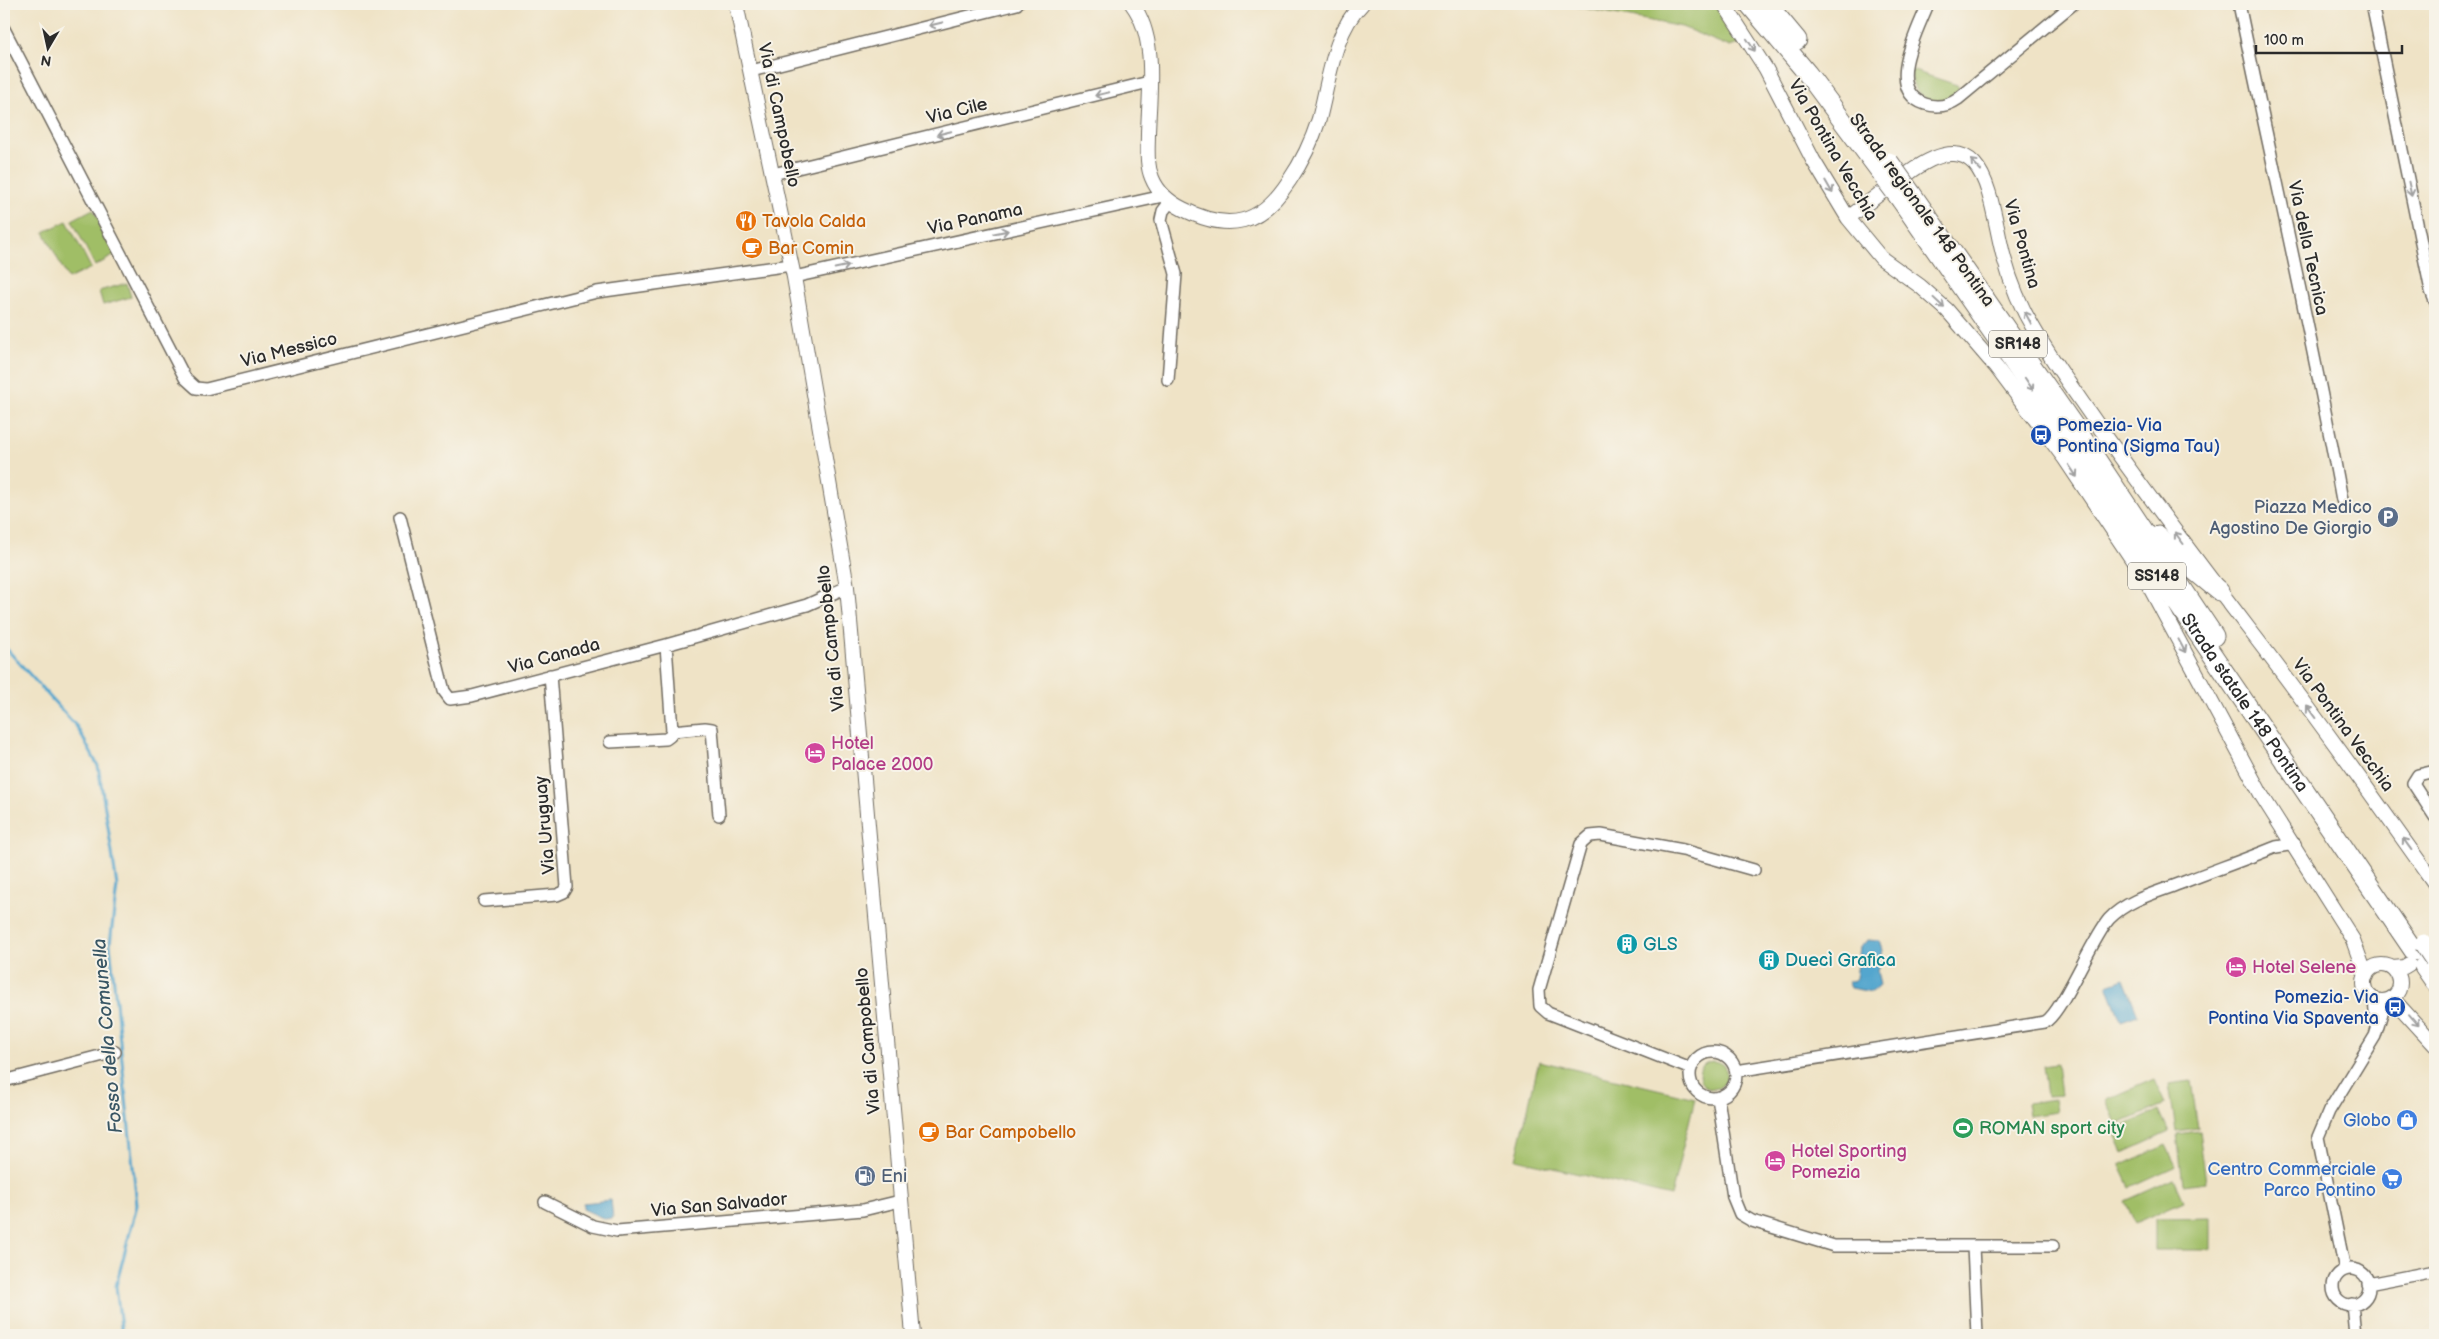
<svg xmlns="http://www.w3.org/2000/svg" width="2439" height="1339" viewBox="0 0 2439 1339" font-family="'Balsamiq Sans',sans-serif">
<style>
.green{fill:#a0be66;stroke:#667448}
.water{fill:#52a6ce;stroke:#3e687c}
.lines{fill:none;stroke-linecap:round;stroke-linejoin:round}
.stream{stroke:#52a6ce;stroke-width:3}
.minor-casing{stroke:#706b61;stroke-width:14}
.tertiary-casing{stroke:#706b61;stroke-width:16}
.trunk-casing{stroke:#706b61;stroke-width:21}
.minor{stroke:#fff;stroke-width:11}
.tertiary{stroke:#fff;stroke-width:14}
.trunk{stroke:#fff;stroke-width:19}
.trunk-bridge-casing{stroke:#706b61;stroke-width:21;stroke-linecap:butt}
.trunk-bridge{stroke:#fff;stroke-width:19}
.oneway{stroke:#a0a0a0}
.labels{text-anchor:middle;dominant-baseline:central;stroke-width:4;stroke-linejoin:round;paint-order:stroke}
.shield{fill:#f7f3e8;stroke:#686764;stroke-width:1}
.shield-label{font-size:16px;font-weight:bold;fill:#2b2b2b}
.street-label{font-size:18px;fill:#2b2b2b;stroke:#f7f3e8}
.food-label{font-size:18px;fill:#c56008;stroke:#f7f3e8;text-anchor:start}
.transit-label{font-size:18px;fill:#164399;stroke:#f7f3e8;text-anchor:start}
.service-label{font-size:18px;fill:#4e5e75;stroke:#f7f3e8;text-anchor:end}
.hotel-label{font-size:18px;fill:#b23c85;stroke:#f7f3e8;text-anchor:start}
.culture-label{font-size:18px;fill:#0d838f;stroke:#f7f3e8;text-anchor:start}
.shop-label{font-size:18px;fill:#366cbe;stroke:#f7f3e8;text-anchor:end}
.leisure-label{font-size:18px;fill:#27864d;stroke:#f7f3e8;text-anchor:start}
.water-label{font-size:19px;font-style:italic;fill:#395664;stroke:#f7f3e8}
</style>
<rect width="100%" height="100%" fill="#f7f3e8"/>
<filter id="ink" filterUnits="userSpaceOnUse"><feTurbulence type="fractalNoise" baseFrequency=".02" numOctaves="2"/><feDisplacementMap in="SourceGraphic" scale="10" xChannelSelector="R" yChannelSelector="G"/><feConvolveMatrix kernelMatrix="1 2 1 2 8 2 1 2 1" color-interpolation-filters="sRGB"/></filter>
<filter id="wash" filterUnits="userSpaceOnUse"><feTurbulence type="fractalNoise" baseFrequency=".0096" numOctaves="4" result="noise"/><feDisplacementMap in="SourceGraphic" scale="20" xChannelSelector="R" yChannelSelector="G"/><feGaussianBlur stdDeviation="1.12" result="paint"/><feColorMatrix in="noise" values="0 0 0 0 0 0 0 0 0 0 0 0 0 0 0 0 0 1.4 0 .05"/><feComposite in="paint" operator="in"/></filter>
<g filter="url(#wash)">
<rect width="100%" height="100%" fill="#efe3c6"/>
<path class="green" d="M 1563,4 L 1580,4 L 1604,9 L 1630,4 L 1716,4 L 1736,35 L 1738,44 L 1730,47 L 1682,27 Z
M 1911,70 L 1957,85 L 1959,89 C 1941,112 1910,100 1911,70 Z
M 93,209 L 117,254 L 95,266 L 72,220 Z
M 67,221 L 91,268 L 68,279 L 44,232 Z
M 127,283 L 131,297 L 103,305 L 99,291 Z
M 1539,1061 L 1695,1098 L 1671,1196 L 1516,1159 Z
M1699 1075a14 14 0 1 1 28 0a14 14 0 1 1-28 0Z
M 2057,1064 L 2061,1095 L 2047,1096 L 2043,1066 Z
M 2154,1079 L 2165,1104 L 2117,1125 L 2106,1100 Z
M 2191,1081 L 2198,1128 L 2176,1131 L 2169,1084 Z
M 2054,1099 L 2056,1112 L 2029,1116 L 2027,1103 Z
M 2159,1110 L 2169,1132 L 2123,1153 L 2113,1131 Z
M 2199,1131 L 2206,1182 L 2183,1185 L 2177,1134 Z
M 2166,1145 L 2176,1166 L 2130,1187 L 2120,1166 Z
M 2174,1179 L 2184,1201 L 2135,1223 L 2125,1201 Z
M 2211,1218 L 2211,1250 L 2155,1250 L 2155,1219 Z"/>
<path class="water" d="M 1868,940 L 1879,941 L 1882,950 L 1877,972 L 1880,985 L 1872,992 L 1850,988 L 1847,981 L 1853,982 L 1856,978 L 1860,947 Z
M 2124,979 L 2138,1015 L 2121,1021 L 2107,985 Z
M 611,1200 L 613,1218 L 605,1219 L 583,1209 L 583,1203 Z"/>
<g class="lines">
<path class="stream" d="M 4,646 L 77,727 L 98,766 L 106,814 L 117,886 L 110,944 L 137,1205 L 116,1286 L 122,1335"/>
</g>
</g>
<g filter="url(#ink)">
<g class="lines">
<g class="minor-casing">
<path id="minor" d="M 1928,4 C 1918,30 1884,90 1925,104 C 1937,108 1948,106 1958,99 L 2073,4
M 2239,4 C 2273,169 2312,334 2342,500
M 2372,4 L 2431,291 L 2435,301
M 4,29 L 185,378 L 196,388 L 206,389 L 597,292 L 791,265
M 751,71 L 1017,4
M 773,174 L 1149,82
M 794,277 L 1163,196
M 1168,380 L 1176,274 L 1161,220 L 1163,211 L 1170,202
M 400,517 L 444,691 L 450,699 L 472,696 L 666,645 L 807,605 L 847,587
M 666,645 L 672,731
M 610,742 L 666,739 L 670,736 L 672,731 L 705,728 L 712,729 L 719,815
M 2435,771 L 2418,775 L 2413,783 L 2435,817
M 484,901 L 557,895 L 564,892 L 567,887 L 550,675
M 2374,998 L 2376,1024
M1690 1075a23 23 0 1 1 46 0a23 23 0 1 1-46 0Z
M 1691,1069 L 1548,1013 L 1540,1006 L 1539,990 L 1581,844 L 1590,836 L 1601,835 L 1683,850 L 1754,870
M 1736,1071 L 2045,1022 C 2062,1013 2091,940 2109,919 C 2128,899 2159,892 2184,882 C 2215,870 2246,859 2276,847 L 2295,844
M 4,1081 L 115,1052
M 1718,1098 L 1733,1197 L 1740,1214 L 1752,1221 L 1834,1246 L 2053,1246
M 545,1202 L 593,1226 L 617,1231 L 863,1210 L 900,1201
M 1973,1246 L 1977,1335
M2333 1287a18 18 0 1 1 36 0a18 18 0 1 1-36 0Z
M 2345,1270 L 2318,1137 L 2329,1111 L 2375,1036 L 2386,1000
M 2368,1284 L 2435,1271
M 2352,1304 L 2355,1335"/>
</g>
<g class="tertiary-casing">
<path id="tertiary" d="M 736,4 L 794,277 L 847,587 L 913,1335
M 1132,4 C 1158,39 1149,92 1148,133 C 1148,148 1146,164 1152,178 C 1158,193 1169,202 1183,209 C 1230,233 1261,224 1289,181 C 1302,162 1312,141 1319,119 C 1329,82 1333,32 1362,4
M 1724,4 L 1766,69 L 1813,160 L 1848,218 L 1881,258 L 1920,286 L 1947,310 L 1996,367 L 2065,459 L 2146,580 L 2262,796 L 2353,940 L 2366,976
M 1909,173 C 1989,115 1989,203 2004,258 C 2011,284 2021,308 2035,331 C 2053,362 2075,392 2095,421 C 2145,492 2197,561 2249,629 C 2313,712 2374,798 2435,884
M 1848,218 L 1882,192
M2364 983a18 18 0 1 1 36 0a18 18 0 1 1-36 0Z
M 2392,968 L 2404,967 L 2409,964
M 2392,998 L 2435,1045"/>
</g>
<g class="trunk-casing">
<g id="trunk">
<path d="M 1749,4 L 1807,73 L 1880,171"/>
<path d="M 1767,4 L 1797,40"/>
<path d="M 1911,193 L 2078,432 L 2214,636"/>
<path id="s1" d="M 1901,200 L 2003,347 L 2414,951"/>
<path d="M 2158,536 L 2178,557 L 2219,591"/>
<path d="M 2424,966 L 2435,982"/>
</g>
</g>
<use href="#minor" class="minor"/>
<use href="#tertiary" class="tertiary"/>
<use href="#trunk" class="trunk"/>
<g class="trunk-bridge-casing">
<path id="trunk-bridge" d="M 1889,162 L 1911,193
M 1883,176 L 1901,200
M 2424,944 L 2434,959"/>
</g>
<use href="#trunk-bridge" class="trunk-bridge"/>
</g>
<defs><path id="oneway-shaft" d="M-6 0H5M1.5-3L5.5 0L1.5 3" fill="none" stroke-width="1.6" stroke-linecap="round" stroke-linejoin="round" transform="scale(1.25)"/></defs>
<g class="oneway">
<use href="#oneway-shaft" transform="translate(936 24) rotate(166)"/>
<use href="#oneway-shaft" transform="translate(1751 45) rotate(57)"/>
<use href="#oneway-shaft" transform="translate(1102 94) rotate(166)"/>
<use href="#oneway-shaft" transform="translate(944 133) rotate(166)"/>
<use href="#oneway-shaft" transform="translate(1976 165) rotate(-132)"/>
<use href="#oneway-shaft" transform="translate(1829 187) rotate(60)"/>
<use href="#oneway-shaft" transform="translate(2410 189) rotate(78)"/>
<use href="#oneway-shaft" transform="translate(1001 232) rotate(-12)"/>
<use href="#oneway-shaft" transform="translate(842 267) rotate(-12)"/>
<use href="#oneway-shaft" transform="translate(1939 303) rotate(43)"/>
<use href="#oneway-shaft" transform="translate(2028 318) rotate(-118)"/>
<use href="#oneway-shaft" transform="translate(2029 384) rotate(56)"/>
<use href="#oneway-shaft" transform="translate(2073 471) rotate(56)"/>
<use href="#oneway-shaft" transform="translate(2179 538) rotate(-127)"/>
<use href="#oneway-shaft" transform="translate(2182 646) rotate(62)"/>
<use href="#oneway-shaft" transform="translate(2311 712) rotate(-126)"/>
<use href="#oneway-shaft" transform="translate(2407 844) rotate(-126)"/>
<use href="#oneway-shaft" transform="translate(2414 1020) rotate(49)"/>
</g>
</g>
<defs>
<g id="restaurant-disc" transform="scale(1.125)"><circle r="9.5" fill="#e8710a" stroke="#f7f3e8"/><path d="M-5-6h1v4h1v-4h1v4h1v-4h1v5L-1.5 .5V6h-2V.5L-5-1ZM5-6V6H3V1.5H1.5Q1.5-4 5-6Z" fill="#fff"/></g>
<g id="cafe-disc" transform="scale(1.125)"><circle r="9.5" fill="#e8710a" stroke="#f7f3e8"/><path d="M-5.5-4.5H6V0H3Q3 3.5 0 3.5H-2.5Q-5.5 3.5-5.5 0ZM3-3.2v2h1.7v-2ZM-6 4.5H4V6H-6Z" fill="#fff"/></g>
<g id="bus-disc" transform="scale(1.125)"><circle r="9.5" fill="#1a4fb4" stroke="#f7f3e8"/><path d="M-5-6H5V4H4V6H2V4H-2V6H-4V4H-5ZM-3.5-4V0h7V-4ZM-3.5 1.2v1.5H-2V1.2ZM2 1.2v1.5H3.5V1.2Z" fill="#fff"/></g>
<g id="parking-disc" transform="scale(1.125)"><circle r="9.5" fill="#5c6f8a" stroke="#f7f3e8"/><path d="M-3.5-5.5H1a3.5 3.5 0 0 1 0 7H-1V5.5H-3.5ZM-1-3.4V-.6H.8a1.4 1.4 0 0 0 0-2.8Z" fill="#fff"/></g>
<g id="hotel-disc" transform="scale(1.125)"><circle r="9.5" fill="#d1479c" stroke="#f7f3e8"/><path d="M-6-4.5h1.5V1H6V5H4.5V3h-9V5H-6ZM-4 0a1.8 1.8 0 1 1 3.6 0ZM.5 0V-2.5h3Q6-2.5 6 0Z" fill="#fff"/></g>
<g id="building-disc" transform="scale(1.125)"><circle r="9.5" fill="#0f9aa8" stroke="#f7f3e8"/><path d="M-4-6H4V6H1V3H-1V6H-4ZM-2.5-4.3h1.7v1.8h-1.7ZM.8-4.3h1.7v1.8H.8ZM-2.5-1h1.7V.8h-1.7ZM.8-1h1.7V.8H.8Z" fill="#fff"/></g>
<g id="shop-disc" transform="scale(1.125)"><circle r="9.5" fill="#3f7fe0" stroke="#f7f3e8"/><path d="M-5-2.5h2.3a2.7 3.5 0 0 1 5.4 0H5L5.5 6h-11ZM-1.5-2.5h3a1.5 2.3 0 0 0-3 0Z" fill="#fff"/></g>
<g id="stadium-disc" transform="scale(1.125)"><circle r="9.5" fill="#2e9e5b" stroke="#f7f3e8"/><path d="M0-5a6.5 5 0 1 0 0 10a6.5 5 0 1 0 0-10ZM-3.5-1.8h7v3.6h-7Z" fill="#fff"/></g>
<g id="fuel-disc" transform="scale(1.125)"><circle r="9.5" fill="#5c6f8a" stroke="#f7f3e8"/><path d="M-5.5-6h7V0h2V4h1.3V-2.5L3-4.5l.8-.8L6-3V5H2.5V1h-1V6h-7ZM-4.2-4.7v3.2H.2V-4.7Z" fill="#fff"/></g>
<g id="supermarket-disc" transform="scale(1.125)"><circle r="9.5" fill="#3f7fe0" stroke="#f7f3e8"/><path d="M-6-5.5h2.5l.6 2H6L4.5 2H-2.5L-4.4-4H-6ZM-1.5 3.2a1.3 1.3 0 1 0 .1 0ZM3 3.2a1.3 1.3 0 1 0 .1 0Z" fill="#fff"/></g>
</defs>
<g fill-rule="evenodd">
<use href="#restaurant-disc" x="746" y="221"/>
<use href="#cafe-disc" x="752" y="248"/>
<use href="#bus-disc" x="2041" y="435"/>
<use href="#parking-disc" x="2388" y="517"/>
<use href="#hotel-disc" x="815" y="753"/>
<use href="#building-disc" x="1627" y="944"/>
<use href="#building-disc" x="1769" y="960"/>
<use href="#hotel-disc" x="2236" y="967"/>
<use href="#bus-disc" x="2395" y="1007"/>
<use href="#shop-disc" x="2407" y="1120"/>
<use href="#stadium-disc" x="1963" y="1128"/>
<use href="#cafe-disc" x="929" y="1132"/>
<use href="#hotel-disc" x="1775" y="1161"/>
<use href="#fuel-disc" x="865" y="1176"/>
<use href="#supermarket-disc" x="2392" y="1179"/>
</g>
<g class="labels">
<g class="shield">
<rect x="1989" y="330.5" width="58" height="27" rx="4"/>
<rect x="2128" y="562.5" width="58" height="27" rx="4"/>
</g>
<g class="shield-label">
<text x="2018" y="344">SR148</text>
<text x="2157" y="576">SS148</text>
</g>
<g class="street-label">
<text transform="translate(957 111) rotate(-14)">Via Cile</text>
<text transform="translate(779 115) rotate(78)">Via di Campobello</text>
<text transform="translate(1833 150) rotate(60)">Via Pontina Vecchia</text>
<text transform="translate(1922 210) rotate(54)">Strada regionale 148 Pontina</text>
<text transform="translate(975 219) rotate(-12)">Via Panama</text>
<text transform="translate(2022 244) rotate(74)">Via Pontina</text>
<text transform="translate(2308 248) rotate(78)">Via della Tecnica</text>
<text transform="translate(289 350) rotate(-14)">Via Messico</text>
<text transform="translate(831 638) rotate(-96)">Via di Campobello</text>
<text transform="translate(554 656) rotate(-15)">Via Canada</text>
<text stroke="none"><textPath href="#s1" startOffset="609">Strada statale 148 Pontina</textPath></text>
<text transform="translate(2343 725) rotate(54)">Via Pontina Vecchia</text>
<text transform="translate(545 825) rotate(-95)">Via Uruguay</text>
<text transform="translate(868 1041) rotate(-95)">Via di Campobello</text>
<text transform="translate(719 1205) rotate(-5)">Via San Salvador</text>
</g>
<g class="food-label">
<text x="762" y="221">Tavola Calda</text>
<text x="768" y="248">Bar Comin</text>
<text x="945" y="1132">Bar Campobello</text>
</g>
<g class="transit-label">
<text x="2057" y="425">Pomezia- Via<tspan x="2057" dy="21">Pontina (Sigma Tau)</tspan></text>
<text x="2379" y="997" text-anchor="end">Pomezia- Via<tspan x="2379" dy="21">Pontina Via Spaventa</tspan></text>
</g>
<g class="service-label">
<text x="2372" y="507">Piazza Medico<tspan x="2372" dy="21">Agostino De Giorgio</tspan></text>
<text x="881" y="1176" text-anchor="start">Eni</text>
</g>
<g class="hotel-label">
<text x="831" y="743">Hotel<tspan x="831" dy="21">Palace 2000</tspan></text>
<text x="2252" y="967">Hotel Selene</text>
<text x="1791" y="1151">Hotel Sporting<tspan x="1791" dy="21">Pomezia</tspan></text>
</g>
<g class="culture-label">
<text x="1643" y="944">GLS</text>
<text x="1785" y="960">Duecì Grafica</text>
</g>
<g class="shop-label">
<text x="2391" y="1120">Globo</text>
<text x="2376" y="1169">Centro Commerciale<tspan x="2376" dy="21">Parco Pontino</tspan></text>
</g>
<g class="leisure-label">
<text x="1979" y="1128">ROMAN sport city</text>
</g>
<g class="water-label">
<text transform="translate(108 1036) rotate(-95)">Fosso della Comunella</text>
</g>
</g>
<rect width="2439" height="1339" fill="none" stroke="#f7f3e8" stroke-width="20"/>
<g transform="translate(48 48) rotate(189)" stroke="#f7f3e8" stroke-width="4" paint-order="stroke">
<path d="M0-4L9 19L0 12L-9 19Z" fill="#2b2b2b"/>
<text y="-8" font-size="14" font-weight="bold" text-anchor="middle" fill="#2b2b2b">N</text>
</g>
<path d="M2256 45v8h146v-8" fill="none" stroke="#2b2b2b" stroke-width="2.5"/>
<text x="2264" y="45" font-size="15" fill="#2b2b2b" stroke="#f7f3e8" stroke-width="4" paint-order="stroke">100 m</text>
</svg>
